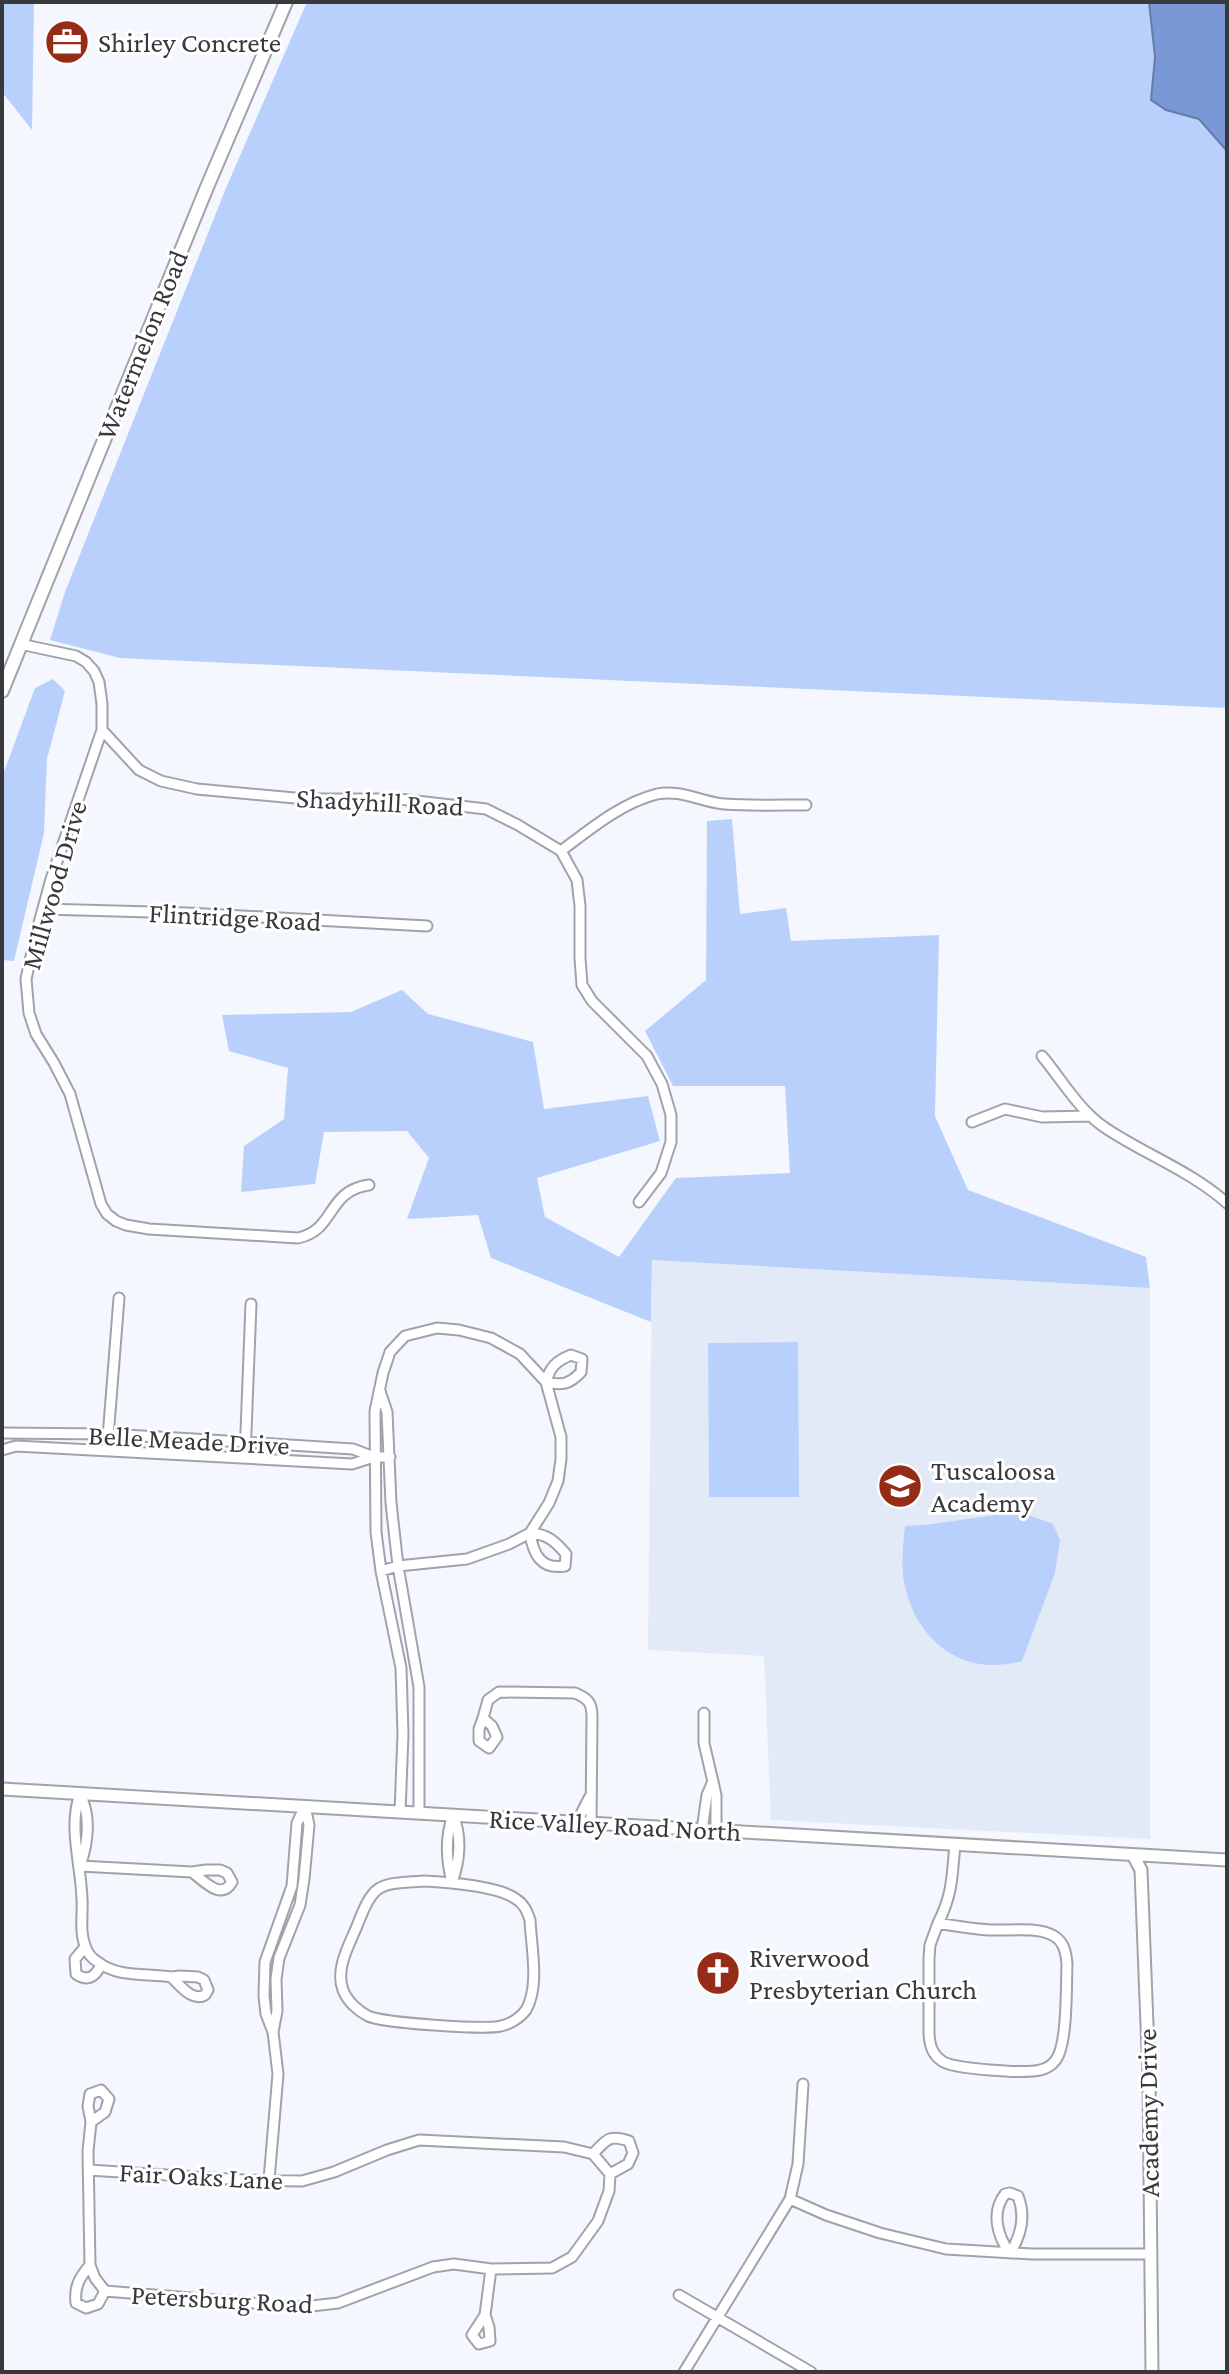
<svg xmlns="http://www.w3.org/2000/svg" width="1229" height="2374" viewBox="0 0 1229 2374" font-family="'Crimson Pro',serif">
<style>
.built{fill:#e3eaf7}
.green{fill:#b9d0fd}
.water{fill:#7998d5;stroke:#667ca7;stroke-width:2}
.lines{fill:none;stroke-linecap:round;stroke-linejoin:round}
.minor-casing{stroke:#a0a3a9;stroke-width:13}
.tertiary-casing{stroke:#a0a3a9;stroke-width:15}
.secondary-casing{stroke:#a0a3a9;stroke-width:16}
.minor{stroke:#fff;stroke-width:9}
.tertiary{stroke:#fff;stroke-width:11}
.secondary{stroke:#fff;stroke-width:12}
.labels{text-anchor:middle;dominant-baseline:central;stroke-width:6;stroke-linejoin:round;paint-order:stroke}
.poi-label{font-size:28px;fill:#38393c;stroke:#fff;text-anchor:start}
.street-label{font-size:28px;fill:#38393c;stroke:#fff}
</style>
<rect width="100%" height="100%" fill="#f4f7fe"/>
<path class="built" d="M 652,1260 L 1150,1288 L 1150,1839 L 771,1820 L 764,1656 L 648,1650 Z"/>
<path class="green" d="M 2,2 L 34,2 L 32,130 L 2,92 Z
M 307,2 L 1227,2 L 1227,708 L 120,658 L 50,640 L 65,592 L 226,188 Z
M 53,679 L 65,691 L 47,759 L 44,833 L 14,961 L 2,960 L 2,777 L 35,688 Z
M 732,819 L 740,914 L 786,908 L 791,941 L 939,935 L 935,1116 L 968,1190 L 1146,1257 L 1150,1288 L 652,1260 L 651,1322 L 491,1258 L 478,1215 L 407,1219 L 429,1158 L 407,1131 L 324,1132 L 315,1184 L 241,1192 L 244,1146 L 284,1119 L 288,1068 L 229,1051 L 222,1015 L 351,1012 L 402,990 L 428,1014 L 533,1042 L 544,1109 L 648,1096 L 660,1141 L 537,1178 L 545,1217 L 619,1257 L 676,1178 L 790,1173 L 785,1086 L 673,1086 L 645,1031 L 706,980 L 707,821 Z
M 798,1342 L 799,1497 L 709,1497 L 708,1343 Z
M 1006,1514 L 1028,1515 L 1053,1524 L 1060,1540 L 1055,1573 L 1022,1661 C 962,1678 915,1640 904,1582 C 901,1564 903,1544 905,1526 C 939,1525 972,1517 1006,1514 Z"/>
<path class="water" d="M 1149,2 L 1227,2 L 1227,151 L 1199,119 L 1166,110 L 1151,100 L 1155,57 Z"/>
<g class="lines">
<g class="minor-casing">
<path id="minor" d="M 20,644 L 76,656 L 86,662 L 94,671 L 99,682 L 102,704 L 102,730 L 51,879 L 36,934 L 26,979 L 29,1013 L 36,1034 L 54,1063 L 70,1094 L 101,1204 L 107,1214 L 116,1221 L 126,1225 L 149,1229 L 298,1238 C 336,1230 326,1191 369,1185
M 102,730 L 139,770 L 161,781 L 197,789 L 306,799 L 399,799 L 486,809 L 518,825 L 561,851 L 577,880 L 580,906 L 580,958 L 582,985 L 592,1001 L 647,1056 L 662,1084 L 671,1115 L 671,1142 L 661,1173 L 639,1202
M 561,851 C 589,830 621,803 657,794 C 681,789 701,802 724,804 C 751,806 779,805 806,805
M 43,909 L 187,913 L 427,926
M 1042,1056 C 1062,1080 1080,1112 1107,1129 C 1148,1156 1189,1170 1227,1203
M 972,1122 L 1005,1109 L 1042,1117 L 1090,1116
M 571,1355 L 582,1359 L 581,1372 C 570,1384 562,1386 546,1382 C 550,1367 556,1361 571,1355 Z
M 380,1391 L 387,1412 L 391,1503 L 398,1566 L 419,1687 L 419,1813
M 2,1433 L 108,1434 L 244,1442 L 353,1449 L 374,1457
M 2,1450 L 16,1446 L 352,1464 L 374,1457 L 390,1457
M 107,1450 L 119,1298
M 245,1457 L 251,1304
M 530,1533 C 547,1534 555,1541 566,1554 L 565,1566 C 541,1570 533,1554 530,1533 Z
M 381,1571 L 398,1566 L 467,1559 L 509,1544 L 530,1533 L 549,1503 L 558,1481 L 561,1459 L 561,1437 L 546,1382 L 520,1354 L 491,1338 L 459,1330 L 437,1328 L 405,1336 L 390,1352 L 383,1373 L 375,1411 L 376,1532 L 381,1571 L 401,1668 L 403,1734 L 400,1812
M 704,1713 L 704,1743 L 716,1795 L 716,1831
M 483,1718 L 488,1700 L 499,1692 L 575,1693 C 587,1698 592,1702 592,1716 L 591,1825
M 483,1718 L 492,1726 L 497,1737 L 489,1748 L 479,1741 L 479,1729 Z
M 80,1794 C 68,1827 81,1864 82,1899 C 83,1915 79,1933 86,1948 C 88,1954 93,1959 98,1962 C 118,1978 147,1973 171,1977
M 80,1794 C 91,1816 88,1843 80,1866
M 576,1824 L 589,1798
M 702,1830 L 707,1795 L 713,1781
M 80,1866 L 192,1872
M 206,1870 L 220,1870 L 227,1873 L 232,1882 C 221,1901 204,1881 192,1872 Z
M 424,1881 C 446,1882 499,1886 516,1899 C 524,1904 527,1911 530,1920 C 531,1946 540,1986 526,2010 C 520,2018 510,2024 501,2026 C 485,2030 383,2023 368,2016 C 358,2011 347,2001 343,1990 C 335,1969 349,1945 357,1926 C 374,1882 378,1884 424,1881 Z
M 452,1882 C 460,1861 462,1836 453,1815
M 452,1882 C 446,1859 445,1837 453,1815
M 938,1923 C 955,1926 972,1929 990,1930 C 1008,1931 1037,1926 1054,1936 C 1064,1942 1066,1952 1067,1964 C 1066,1985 1068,2046 1055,2061 C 1051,2066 1045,2069 1040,2070 C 1025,2074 953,2069 942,2061 C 932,2054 930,2046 929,2034 L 929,1958 L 930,1945 Z
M 938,1923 C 953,1894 952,1875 955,1844
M 85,1947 L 75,1959 L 76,1974 C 88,1982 95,1977 101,1965
M 180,1976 L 198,1977 L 204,1980 L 208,1990 L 205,1995 C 192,2002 181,1986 171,1977 Z
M 273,2032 L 277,2011 L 276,1979 L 279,1958 L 300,1905 L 304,1879 L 309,1825 L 305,1806
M 101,2090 L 109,2099 L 105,2112 L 91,2122 L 88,2106 L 90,2094 Z
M 91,2122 L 88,2151 L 90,2265 C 80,2277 74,2286 76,2303 L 86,2308 L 98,2304 L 105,2291
M 593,2154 C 606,2140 609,2134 629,2141 L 633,2153 L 628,2164 L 610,2174
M 89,2170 L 244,2180 L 302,2181 L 334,2172 L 387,2150 L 419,2140 L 564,2147 L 593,2154 L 610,2174 L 609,2191 L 598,2221 L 572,2257 L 552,2268 L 491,2269 L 454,2264 L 433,2267 L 338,2303 L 303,2307 L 105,2291
M 269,2180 L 278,2074 L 273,2032 L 266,2014 L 264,1996 L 265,1962 L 292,1886 L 297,1823 L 305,1806
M 1010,2193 L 1018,2196 C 1026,2217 1021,2236 1010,2253 C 997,2236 991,2212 1005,2194 Z
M 790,2199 L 826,2215 L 880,2233 L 946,2249 L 1032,2254 L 1150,2254
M 90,2265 L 95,2278 L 105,2291
M 679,2295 L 811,2372
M 485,2315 L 489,2327 L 490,2341 L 479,2344 L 472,2335 Z
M 485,2315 L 491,2269
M 684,2372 L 790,2199 L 798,2164 L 803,2084"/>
</g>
<g class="tertiary-casing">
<path id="tertiary" d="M 2,1789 L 1227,1860
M 1133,1855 L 1141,1870 L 1149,2077 L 1152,2372"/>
</g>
<g class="secondary-casing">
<path id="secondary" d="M 2,691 L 207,187 L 286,2"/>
</g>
<use href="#minor" class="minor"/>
<use href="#tertiary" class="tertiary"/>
<use href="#secondary" class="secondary"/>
</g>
<defs>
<g id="office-disc" transform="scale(2.3)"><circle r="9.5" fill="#952c18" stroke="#fff"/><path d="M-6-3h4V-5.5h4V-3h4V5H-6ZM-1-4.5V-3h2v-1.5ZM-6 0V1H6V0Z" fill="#fff"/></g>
<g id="school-disc" transform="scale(2.3)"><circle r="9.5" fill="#952c18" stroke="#fff"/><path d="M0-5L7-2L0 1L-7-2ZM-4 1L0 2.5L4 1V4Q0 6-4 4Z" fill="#fff"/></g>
<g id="church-disc" transform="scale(2.3)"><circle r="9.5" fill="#952c18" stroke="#fff"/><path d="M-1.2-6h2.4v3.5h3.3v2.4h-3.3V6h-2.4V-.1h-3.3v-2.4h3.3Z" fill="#fff"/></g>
</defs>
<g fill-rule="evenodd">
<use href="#office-disc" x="67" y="42"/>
<use href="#school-disc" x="900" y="1486"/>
<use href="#church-disc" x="718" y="1973"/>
</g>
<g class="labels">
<g class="poi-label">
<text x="98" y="42">Shirley Concrete</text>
<text x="931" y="1470">Tuscaloosa<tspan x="931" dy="32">Academy</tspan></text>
<text x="749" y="1957">Riverwood<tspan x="749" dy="32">Presbyterian Church</tspan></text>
</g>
<g class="street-label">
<text transform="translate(142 345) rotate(-68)">Watermelon Road</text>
<text transform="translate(380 802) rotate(3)">Shadyhill Road</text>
<text transform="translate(54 885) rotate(-74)">Millwood Drive</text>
<text transform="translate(235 917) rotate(3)">Flintridge Road</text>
<text transform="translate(189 1440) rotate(3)">Belle Meade Drive</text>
<text transform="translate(615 1825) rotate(3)">Rice Valley Road North</text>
<text transform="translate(1148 2113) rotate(-91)">Academy Drive</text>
<text transform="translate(201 2176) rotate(3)">Fair Oaks Lane</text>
<text transform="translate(222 2299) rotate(3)">Petersburg Road</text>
</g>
</g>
<rect width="1229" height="2374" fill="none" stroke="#38393c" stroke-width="8"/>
</svg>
